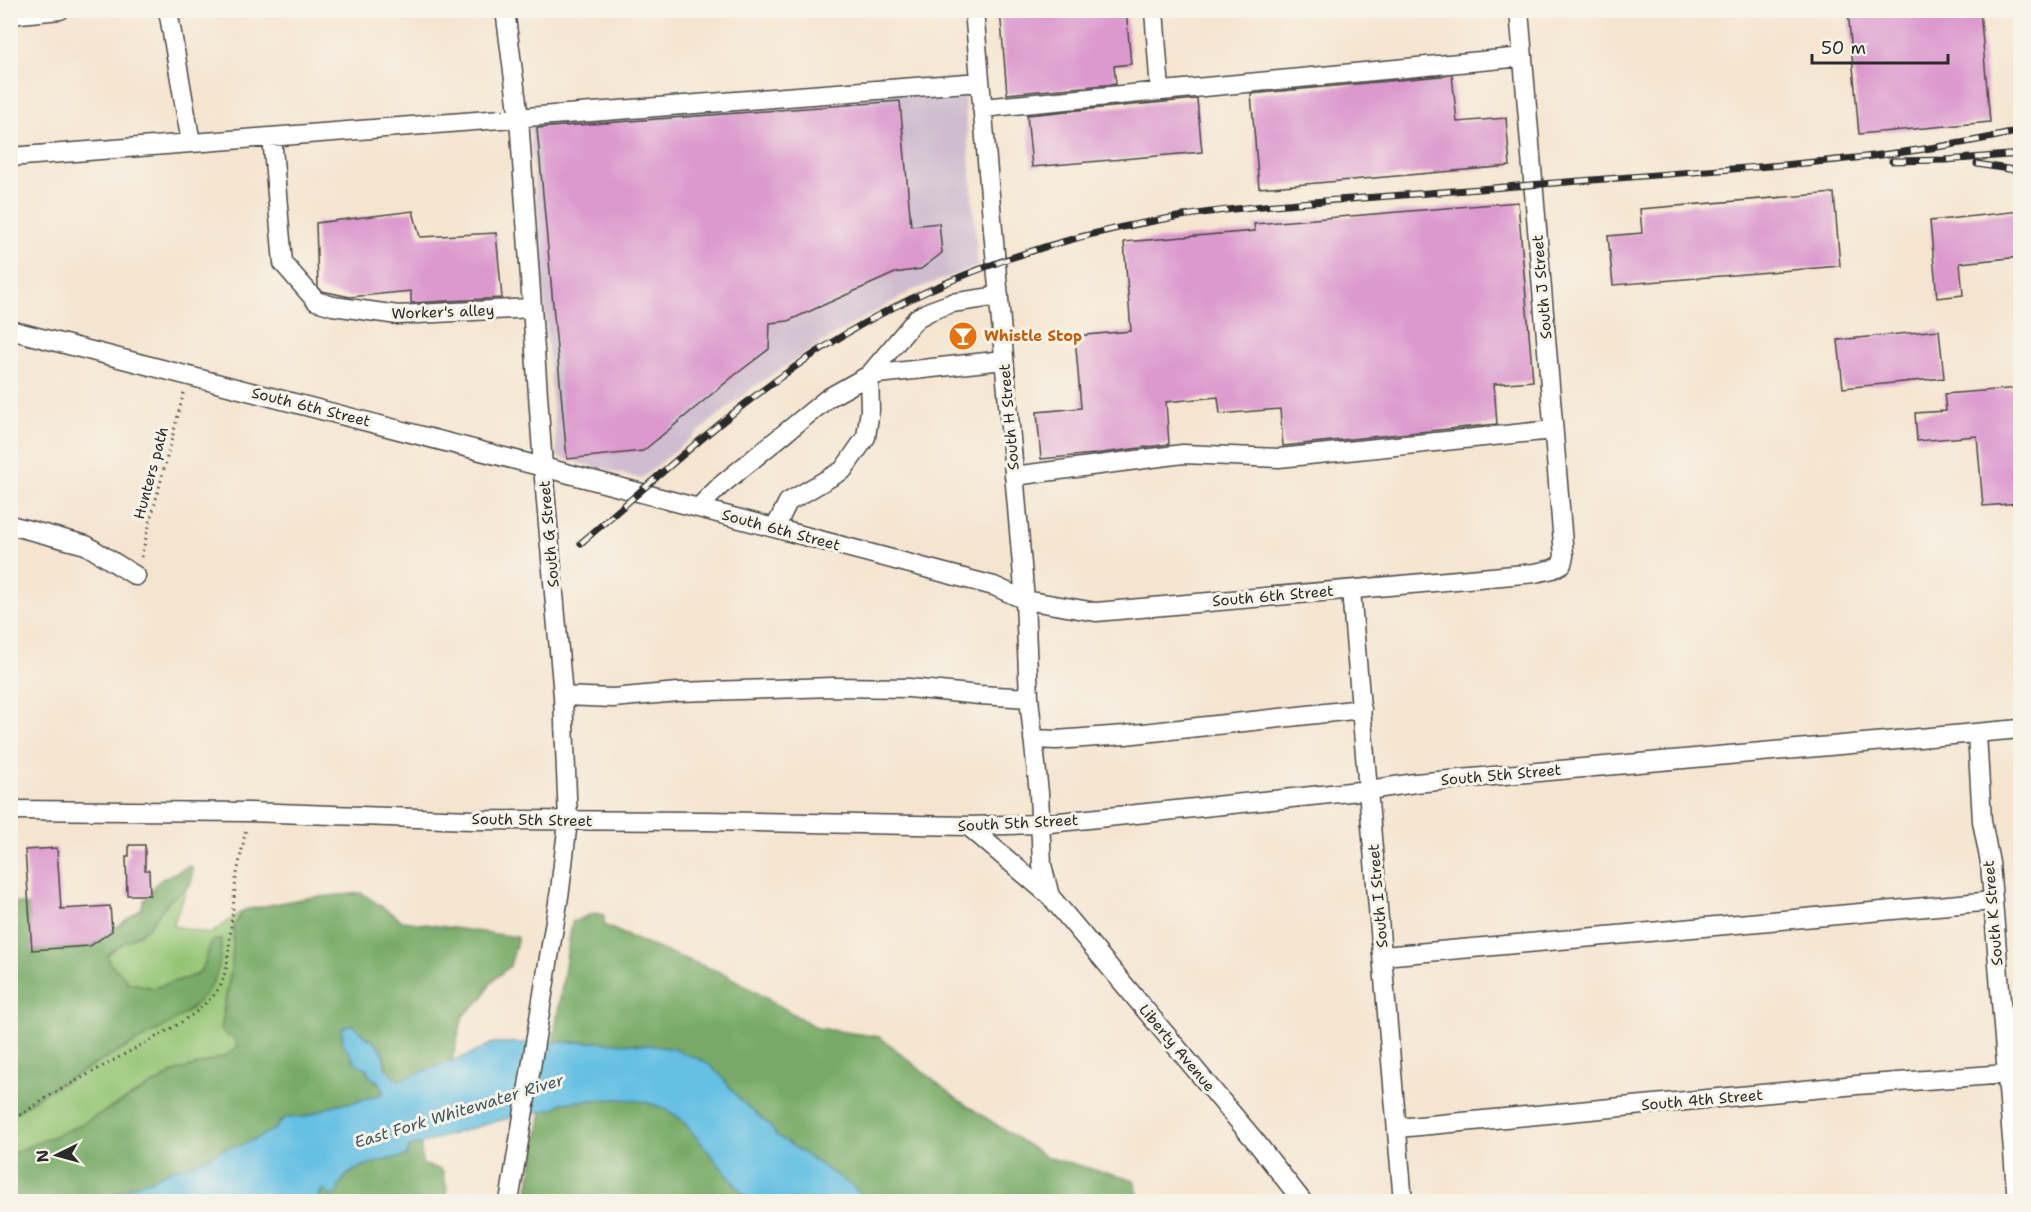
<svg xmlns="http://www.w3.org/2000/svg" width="2031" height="1212" viewBox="0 0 2031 1212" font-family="'Shantell Sans',sans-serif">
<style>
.industrial{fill:#cfbdcf}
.green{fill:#94c574;stroke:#607850;stroke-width:1.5}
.forest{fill:#7a6;stroke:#516a48;stroke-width:1.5}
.water{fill:#65c0e3;stroke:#487687;stroke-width:1.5}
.building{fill:#dc99ce}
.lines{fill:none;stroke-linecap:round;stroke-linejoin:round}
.minor-casing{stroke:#494744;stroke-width:21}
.path{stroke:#494744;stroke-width:3;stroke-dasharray:1.5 4.5;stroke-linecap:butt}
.minor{stroke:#fff;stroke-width:18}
.rail-casing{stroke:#2b2b2b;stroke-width:7}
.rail{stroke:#f7f3e8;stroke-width:4.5;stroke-dasharray:14;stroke-linecap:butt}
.labels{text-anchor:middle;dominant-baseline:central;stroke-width:6;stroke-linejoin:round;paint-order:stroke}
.street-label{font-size:15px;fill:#2b2b2b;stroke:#f7f3e8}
.food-label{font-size:15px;font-weight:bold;fill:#c56008;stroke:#f7f3e8;text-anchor:start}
.water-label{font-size:16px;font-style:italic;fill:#3c5862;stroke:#f7f3e8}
</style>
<rect width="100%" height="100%" fill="#f7f3e8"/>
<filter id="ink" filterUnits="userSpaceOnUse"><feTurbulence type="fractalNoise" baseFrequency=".0167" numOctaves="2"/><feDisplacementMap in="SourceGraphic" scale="12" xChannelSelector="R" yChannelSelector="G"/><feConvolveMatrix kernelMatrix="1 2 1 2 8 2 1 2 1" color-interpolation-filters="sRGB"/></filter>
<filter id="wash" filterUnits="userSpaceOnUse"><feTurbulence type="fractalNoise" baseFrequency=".008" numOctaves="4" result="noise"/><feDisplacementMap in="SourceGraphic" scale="24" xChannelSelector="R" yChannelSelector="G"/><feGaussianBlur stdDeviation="1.35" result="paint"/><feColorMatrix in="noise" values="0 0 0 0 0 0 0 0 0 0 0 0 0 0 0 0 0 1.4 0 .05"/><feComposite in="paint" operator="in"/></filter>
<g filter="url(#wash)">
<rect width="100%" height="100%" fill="#f5e5d0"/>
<path class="industrial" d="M 963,78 L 978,266 L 913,290 L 837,333 L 753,387 L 641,479 L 557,457 L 529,113 Z"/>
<path class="green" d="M 186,888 C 184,902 175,912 174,926 L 210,934 L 244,910 L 234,926 L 232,964 L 223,1010 L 238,1047 L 223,1057 L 177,1071 L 78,1126 L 11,1154 L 11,1116 L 45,1092 L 174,1021 L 193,1008 L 221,939 L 211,942 L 204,965 L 197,975 L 153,988 L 127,982 C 122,970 109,969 107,956 L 159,913 L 170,900 Z"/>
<path class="forest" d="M 189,866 L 192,867 L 192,879 L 190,885 L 170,900 L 146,930 L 114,949 L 107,956 C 109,969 124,970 127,982 L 153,988 L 197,975 L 204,965 L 211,942 L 221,939 C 224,978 204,1001 174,1021 L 45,1092 L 11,1116 L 10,902 L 20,903 L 29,906 L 32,950 L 90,946 L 141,909 L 144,900 L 150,895 L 155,885 L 162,879 Z
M 362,893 L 403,921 L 518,937 L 510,966 L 492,981 L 482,999 L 463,1016 L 452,1061 L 399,1080 C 384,1074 388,1062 382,1051 C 377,1042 368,1037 358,1032 C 354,1042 346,1051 354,1060 C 359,1065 360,1067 367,1068 L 367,1073 L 382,1087 L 382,1094 L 351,1103 L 338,1104 L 304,1117 L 281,1121 L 275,1129 L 245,1145 L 224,1149 L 191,1165 L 168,1171 L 148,1182 L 145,1181 L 99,1201 L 11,1202 L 11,1154 L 78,1126 L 177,1071 L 223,1057 L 238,1047 L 234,1038 L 227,1036 L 221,1029 L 232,964 L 234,926 L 244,910 L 306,898 Z
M 595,913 L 604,915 L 604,925 L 643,943 L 725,974 L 817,1028 L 880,1037 L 957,1099 L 1046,1157 L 1134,1180 L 1140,1201 L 870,1201 L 846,1182 L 776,1135 L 770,1126 L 739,1099 L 721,1076 L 674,1049 L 649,1045 L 594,1042 L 553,1043 L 572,922 Z
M 616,1098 C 640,1099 665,1105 683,1121 L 749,1201 L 526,1202 L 542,1111 L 556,1108 L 561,1103 Z
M 421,1144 L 422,1164 L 442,1170 L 447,1188 L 445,1201 L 321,1202 L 319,1198 L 322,1190 L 328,1190 L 338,1187 C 350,1164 383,1161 405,1156 L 409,1147 Z"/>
<path class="water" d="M 353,1024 C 360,1036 372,1038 381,1049 C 384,1054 383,1058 384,1063 C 386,1070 393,1078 399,1080 L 469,1055 L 493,1043 L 594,1042 L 649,1045 L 674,1049 L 706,1062 L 721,1076 L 739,1099 L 770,1126 L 776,1135 L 846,1182 L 870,1201 L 749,1201 L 683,1121 C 650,1091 602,1099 561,1103 L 556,1108 L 496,1121 L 409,1147 L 406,1156 C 382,1161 339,1165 337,1195 L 329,1196 L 327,1190 L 322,1190 L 319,1194 L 321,1201 L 99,1202 L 145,1181 L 148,1182 L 168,1171 L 191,1165 L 224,1149 L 245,1144 L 275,1129 L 285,1118 L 304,1117 L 338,1104 L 351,1103 L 382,1094 L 384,1090 L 378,1081 C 371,1079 367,1075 367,1068 C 352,1066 352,1052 343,1044 L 342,1028 Z"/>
<g id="blocks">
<path class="building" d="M 1000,10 L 1126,10 L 1131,64 L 1114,66 L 1116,84 L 1007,94 Z
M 1848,10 L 1980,10 L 1990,122 L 1859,134 Z
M 1452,75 L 1457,122 L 1506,118 L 1510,166 L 1259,188 L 1251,94 Z
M 1197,99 L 1202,152 L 1032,167 L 1027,115 Z
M 900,101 L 911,226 L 939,223 L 942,253 L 921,269 L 895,273 L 788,321 L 770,323 L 769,349 L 735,375 L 643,451 L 567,459 L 537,128 Z
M 1834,193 L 1840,266 L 1613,285 L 1608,236 L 1642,233 L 1640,209 Z
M 1518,202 L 1533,381 L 1494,384 L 1497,424 L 1283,446 L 1280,409 L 1220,414 L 1218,397 L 1166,402 L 1169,444 L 1095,454 L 1041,459 L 1037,412 L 1081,408 L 1075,336 L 1131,331 L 1124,242 L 1255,231 L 1254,224 Z
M 413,211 L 420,237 L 496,233 L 502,298 L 411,303 L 411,291 L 350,297 L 322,291 L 318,287 L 316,223 Z
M 2020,211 L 2020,257 L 1960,263 L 1963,295 L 1937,298 L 1930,221 Z
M 1939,330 L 1944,378 L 1843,388 L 1838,340 Z
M 2020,388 L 2020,503 L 1983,506 L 1977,436 L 1917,441 L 1915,413 L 1946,411 L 1944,394 Z
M 129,845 L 145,845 L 145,870 L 149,870 L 150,895 L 127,895 L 126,856 L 129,856 Z
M 57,848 L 61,909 L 110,906 L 112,931 L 90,946 L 32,950 L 25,850 Z"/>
</g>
</g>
<g filter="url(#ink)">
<use href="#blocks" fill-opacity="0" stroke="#494744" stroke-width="1.5"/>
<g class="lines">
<g class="minor-casing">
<path id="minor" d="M 168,10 L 191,143
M 505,10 L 519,118 L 543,467 L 563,696 L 568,821 L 560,890 L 509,1202
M 974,10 L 1025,600 L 1029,698 L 1039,793 L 1042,865 L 1050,896 L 1256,1142 L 1303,1202
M 1154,10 L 1160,91
M 10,15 L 60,10
M 982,108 L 1523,57
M 272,137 L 283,263 L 316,301 L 333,306 L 398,315 L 532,308
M 10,157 L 980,82
M 10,330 L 543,467 L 994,586 L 1025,600 L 1096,612 L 1535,573 L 1553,569 L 1562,564 L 1564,556 L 1519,10
M 1014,476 L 1183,454 L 1279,458 L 1553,430
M 698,508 L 720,486 L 828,398 L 869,375 L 917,318 L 930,311 L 952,303 L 999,296
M 10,525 L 86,545 L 136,576
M 775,528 L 788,502 L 843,470 L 866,437 L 870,410 L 869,375 L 1004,360
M 1351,590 L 1403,1202
M 563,696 L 613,698 L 678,692 L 833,687 L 909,688 L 980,695 L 1029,698
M 1977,733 L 1982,821 L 1990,863 L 2017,1202
M 1033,739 L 1056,740 L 1125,735 L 1362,709
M 10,810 L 249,812 L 472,820 L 706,821 L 968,826 L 1040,824 L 1369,790 L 1415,783 L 2020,729
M 968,826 L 1050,896
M 1383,956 L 1993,901
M 1398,1128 L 1857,1085 L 2007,1074"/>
</g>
<path class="path" d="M 141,557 L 184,392
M 10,1122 L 49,1096 L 174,1027 L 195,1013 L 214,995 L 221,985 L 227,966 L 236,879 L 246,829"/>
<use href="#minor" class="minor"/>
<g class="rail-casing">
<path id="rail" d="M 1892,161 L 1946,160 L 2020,154
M 1977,164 L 2020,171
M 581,543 C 675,462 765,377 875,317 C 963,270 1061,237 1159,220 C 1235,206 1313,202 1390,196 C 1495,188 1601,179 1706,171 C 1811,163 1917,155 2020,131"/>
</g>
<use href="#rail" class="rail"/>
</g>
</g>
<defs>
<g id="bar-disc" transform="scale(1.5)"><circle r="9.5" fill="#e8710a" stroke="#f7f3e8"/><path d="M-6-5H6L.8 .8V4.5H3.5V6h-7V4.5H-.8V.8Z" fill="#fff"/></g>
</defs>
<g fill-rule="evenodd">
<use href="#bar-disc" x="963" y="336"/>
</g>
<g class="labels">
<g class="street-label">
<text transform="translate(1542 287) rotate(-95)">South J Street</text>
<text transform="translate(443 312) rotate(-2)">Worker's alley</text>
<text transform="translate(311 407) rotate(14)">South 6th Street</text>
<text transform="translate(1009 417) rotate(-95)">South H Street</text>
<text transform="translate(151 473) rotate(-75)">Hunters path</text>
<text transform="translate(781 530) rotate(15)">South 6th Street</text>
<text transform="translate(549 534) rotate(-95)">South G Street</text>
<text transform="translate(1273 596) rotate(-5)">South 6th Street</text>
<text transform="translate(1501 775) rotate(-5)">South 5th Street</text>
<text transform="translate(532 820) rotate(1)">South 5th Street</text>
<text transform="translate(1018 823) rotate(-3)">South 5th Street</text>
<text transform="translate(1378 896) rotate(-95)">South I Street</text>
<text transform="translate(1993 913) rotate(-95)">South K Street</text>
<text transform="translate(1177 1048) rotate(50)">Liberty Avenue</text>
<text transform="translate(1702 1100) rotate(-5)">South 4th Street</text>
</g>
<g class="food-label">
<text x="984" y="336">Whistle Stop</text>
</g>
<g class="water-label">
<text transform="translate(459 1111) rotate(-17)">East Fork Whitewater River</text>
</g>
</g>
<rect width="2031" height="1212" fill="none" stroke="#f7f3e8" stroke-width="36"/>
<g transform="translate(57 1155) rotate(265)" stroke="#f7f3e8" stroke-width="4.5" paint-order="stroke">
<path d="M0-4.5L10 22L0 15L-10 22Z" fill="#2b2b2b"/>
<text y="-9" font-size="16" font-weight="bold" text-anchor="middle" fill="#2b2b2b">N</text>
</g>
<path d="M1812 54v9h136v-9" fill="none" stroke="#2b2b2b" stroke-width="3"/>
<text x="1821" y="54" font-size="18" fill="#2b2b2b" stroke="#f7f3e8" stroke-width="4.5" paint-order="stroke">50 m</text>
</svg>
